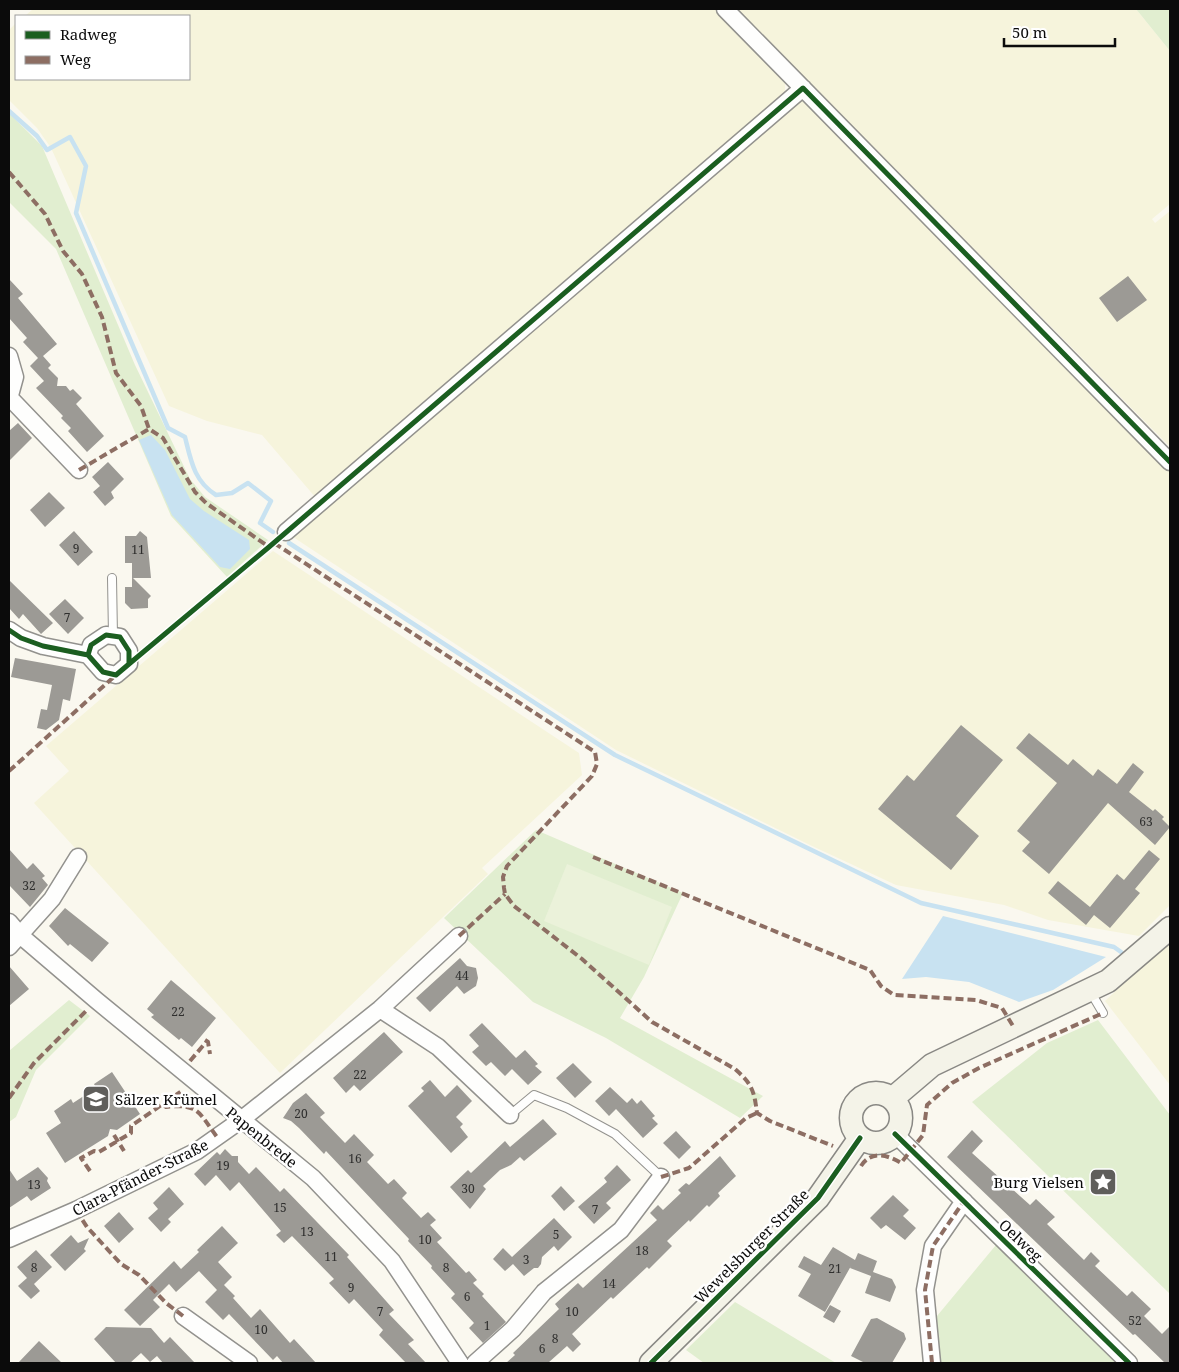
<svg xmlns="http://www.w3.org/2000/svg" width="1179" height="1372" viewBox="0 0 1179 1372" font-family="'Noto Serif',serif">
<style>
.farmland{fill:#f6f4dc}
.green{fill:#e1eed0}
.pitch{fill:#ebf2da}
.water{fill:#c8e2f1}
.lines{fill:none;stroke-linecap:round;stroke-linejoin:round}
.stream{stroke:#c8e2f1;stroke-width:4.5}
.building{fill:#9c9a95}
.lane-casing{stroke:#93928e;stroke-width:10}
.street-casing{stroke:#93928e;stroke-width:19}
.secondary-casing{stroke:#898884;stroke-width:25}
.lane{stroke:#fefefd;stroke-width:8}
.street{stroke:#fefefd;stroke-width:16}
.secondary{stroke:#f4f3e8;stroke-width:22}
.quiet{stroke:#8d6e63;stroke-width:4;stroke-dasharray:8 4;stroke-linecap:butt}
.cycleway-casing{stroke:#fff;stroke-width:8}
.cycleway{stroke:#1b5e20;stroke-width:5}
.labels{text-anchor:middle;dominant-baseline:central;stroke-width:5;stroke-linejoin:round;paint-order:stroke}
.number-label{font-size:12px;fill:#2f2f2e}
.poi-label{font-size:15px;fill:#0b0b0b;stroke:#fff;text-anchor:start}
.street-label{font-size:15px;fill:#0b0b0b;stroke:#fff}
</style>
<rect width="100%" height="100%" fill="#faf8ef"/>
<path class="farmland" d="M 33,9 L 715,9 L 785,80 L 785,94 L 316,498 L 262,435 L 207,421 L 169,406 L 51,148 L 37,128 L 9,100 L 9,30 L 16,23 L 16,79 L 189,79 L 189,16 L 25,16 Z
M 737,9 L 1136,9 L 1170,51 L 1170,204 L 1152,219 L 1155,223 L 1170,211 L 1170,447 Z
M 805,97 L 1170,471 L 1170,905 L 1139,936 L 1048,920 L 1004,905 L 896,885 L 810,845 L 616,750 L 290,535 Z
M 273,551 L 579,753 L 582,775 L 482,868 L 488,874 L 280,1073 L 34,803 L 69,771 L 46,746 Z
M 1170,940 L 1170,1085 L 1105,1001 Z"/>
<path class="green" d="M 1136,9 L 1170,9 L 1170,51 Z
M 9,113 L 42,146 L 135,365 L 190,479 L 205,497 L 268,540 L 227,577 L 171,516 L 56,249 L 9,202 Z
M 536,830 L 683,893 L 644,977 L 620,1018 L 763,1096 L 740,1118 L 606,1038 L 533,1002 L 444,918 Z
M 69,1000 L 90,1016 L 36,1070 L 16,1117 L 9,1122 L 9,1051 Z
M 1098,1020 L 1170,1115 L 1170,1294 L 972,1102 L 1047,1043 Z
M 996,1245 L 1119,1363 L 936,1363 L 932,1322 Z
M 735,1302 L 836,1363 L 704,1363 L 686,1350 Z"/>
<path class="pitch" d="M 567,864 L 672,907 L 649,965 L 544,921 Z"/>
<path class="water" d="M 151,435 L 165,450 L 190,499 L 204,511 L 249,540 L 250,549 L 230,569 L 220,567 L 172,515 L 139,440 Z
M 943,916 L 1106,957 L 1053,990 L 1019,1002 L 969,982 L 926,977 L 902,979 Z"/>
<g class="lines">
<path class="stream" d="M 9,111 L 37,136 L 47,150 L 70,137 L 86,166 L 76,213 L 168,428 L 185,437 C 191,461 194,481 216,495 L 232,493 L 248,483 L 271,501 L 260,523 L 273,532
M 289,543 L 615,755 L 921,903 L 1114,947 L 1121,952"/>
</g>
<path class="building" d="M 1128,276 L 1147,300 L 1117,322 L 1099,298 Z
M 9,279 L 23,294 L 18,298 L 57,344 L 43,356 L 51,365 L 48,368 L 58,378 L 57,386 L 66,386 L 70,391 L 73,389 L 82,398 L 76,404 L 104,436 L 87,452 L 68,431 L 71,428 L 61,418 L 63,416 L 36,388 L 44,381 L 30,366 L 38,358 L 23,342 L 27,338 L 9,318 Z
M 18,423 L 32,438 L 9,461 L 9,431 Z
M 108,462 L 124,479 L 111,492 L 114,498 L 105,506 L 93,492 L 100,486 L 92,477 Z
M 49,492 L 65,508 L 45,527 L 30,510 Z
M 74,531 L 93,552 L 78,566 L 59,545 Z
M 140,531 L 147,537 L 151,578 L 133,578 L 151,596 L 148,599 L 148,608 L 131,609 L 125,603 L 125,587 L 132,587 L 132,563 L 125,563 L 125,536 L 136,536 Z
M 9,580 L 53,623 L 41,634 L 23,614 L 19,619 L 9,608 Z
M 65,599 L 84,618 L 68,634 L 49,614 Z
M 15,658 L 76,669 L 70,701 L 63,699 L 59,720 L 46,730 L 37,728 L 41,709 L 47,710 L 52,685 L 11,677 Z
M 961,725 L 1003,760 L 956,816 L 979,836 L 951,870 L 878,809 L 907,775 L 914,781 Z
M 1029,733 L 1068,765 L 1073,759 L 1093,776 L 1098,769 L 1117,784 L 1133,763 L 1144,772 L 1129,792 L 1153,811 L 1155,809 L 1164,817 L 1162,819 L 1170,827 L 1155,845 L 1108,803 L 1049,874 L 1022,851 L 1030,842 L 1017,831 L 1057,783 L 1016,748 Z
M 9,849 L 27,869 L 33,863 L 45,876 L 42,878 L 48,885 L 30,907 L 9,885 Z
M 1149,850 L 1160,859 L 1135,889 L 1140,893 L 1110,928 L 1094,915 L 1086,925 L 1048,893 L 1058,881 L 1090,907 L 1117,874 L 1124,880 Z
M 65,908 L 109,943 L 92,962 L 70,944 L 68,946 L 49,926 Z
M 460,958 L 467,966 L 476,968 L 478,978 L 476,986 L 464,994 L 457,986 L 430,1012 L 416,998 Z
M 9,966 L 29,989 L 9,1006 Z
M 171,980 L 216,1018 L 192,1047 L 181,1038 L 179,1040 L 151,1017 L 154,1015 L 147,1009 Z
M 482,1023 L 516,1058 L 525,1050 L 538,1064 L 535,1066 L 542,1072 L 528,1085 L 512,1069 L 505,1076 L 491,1062 L 486,1066 L 472,1052 L 479,1046 L 469,1035 Z
M 384,1032 L 403,1052 L 360,1091 L 354,1085 L 346,1093 L 333,1078 Z
M 573,1063 L 592,1082 L 575,1098 L 556,1078 Z
M 112,1072 L 140,1114 L 117,1130 L 110,1129 L 108,1136 L 65,1163 L 46,1133 L 61,1123 L 54,1111 L 71,1099 L 73,1103 L 96,1088 L 94,1084 Z
M 430,1080 L 445,1097 L 457,1085 L 472,1101 L 456,1117 L 463,1124 L 460,1127 L 468,1137 L 451,1153 L 408,1106 L 424,1091 L 421,1088 Z
M 610,1087 L 627,1103 L 632,1098 L 637,1104 L 641,1100 L 655,1116 L 652,1118 L 658,1124 L 643,1138 L 616,1109 L 609,1116 L 595,1101 Z
M 306,1093 L 325,1113 L 320,1117 L 345,1143 L 354,1134 L 374,1155 L 367,1162 L 388,1184 L 394,1179 L 407,1193 L 402,1198 L 421,1218 L 428,1212 L 436,1220 L 430,1225 L 442,1238 L 437,1242 L 466,1273 L 469,1271 L 477,1280 L 473,1283 L 484,1294 L 482,1296 L 506,1322 L 483,1343 L 469,1328 L 474,1323 L 451,1298 L 455,1294 L 431,1268 L 432,1266 L 408,1241 L 409,1239 L 326,1151 L 324,1154 L 299,1128 L 291,1121 L 283,1118 L 293,1103 Z
M 543,1119 L 557,1134 L 524,1161 L 520,1157 L 511,1165 L 500,1170 L 483,1186 L 486,1189 L 470,1209 L 450,1187 L 468,1170 L 471,1173 L 505,1141 L 510,1147 Z
M 972,1130 L 983,1141 L 972,1153 L 1030,1205 L 1036,1199 L 1055,1217 L 1047,1224 L 1084,1260 L 1091,1252 L 1100,1261 L 1095,1266 L 1127,1296 L 1132,1291 L 1151,1309 L 1144,1316 L 1162,1334 L 1170,1326 L 1170,1363 L 1165,1363 L 1135,1334 L 1133,1335 L 947,1157 Z
M 676,1131 L 691,1147 L 679,1159 L 663,1143 Z
M 225,1149 L 232,1156 L 238,1156 L 238,1162 L 249,1174 L 256,1167 L 280,1192 L 284,1188 L 349,1255 L 347,1257 L 394,1310 L 389,1314 L 414,1340 L 408,1344 L 426,1363 L 406,1363 L 379,1335 L 383,1330 L 354,1299 L 349,1304 L 329,1283 L 334,1279 L 292,1236 L 284,1243 L 276,1235 L 281,1231 L 239,1182 L 230,1191 L 216,1175 L 205,1186 L 194,1174 L 217,1152 L 220,1155 Z
M 720,1156 L 736,1176 L 718,1193 L 720,1196 L 709,1207 L 707,1205 L 690,1222 L 689,1220 L 667,1241 L 672,1246 L 649,1269 L 647,1267 L 613,1299 L 611,1297 L 572,1334 L 581,1344 L 573,1352 L 567,1346 L 548,1363 L 506,1363 L 515,1355 L 513,1353 L 559,1309 L 555,1304 L 578,1283 L 583,1288 L 657,1220 L 650,1213 L 658,1205 L 663,1210 L 681,1193 L 678,1190 L 686,1183 L 689,1185 Z
M 617,1165 L 631,1180 L 606,1203 L 611,1208 L 594,1224 L 578,1207 L 607,1182 L 604,1178 Z
M 38,1167 L 48,1178 L 47,1181 L 51,1188 L 31,1201 L 27,1196 L 9,1208 L 9,1169 L 17,1181 Z
M 561,1186 L 575,1201 L 564,1211 L 551,1196 Z
M 169,1187 L 184,1204 L 168,1219 L 171,1222 L 161,1232 L 148,1218 L 158,1209 L 153,1203 Z
M 893,1195 L 909,1210 L 903,1216 L 916,1228 L 905,1240 L 886,1225 L 881,1229 L 870,1218 Z
M 119,1212 L 134,1229 L 119,1243 L 104,1226 Z
M 554,1218 L 572,1237 L 558,1251 L 554,1246 L 542,1257 L 541,1264 L 538,1268 L 534,1268 L 524,1276 L 513,1264 L 505,1271 L 493,1259 L 503,1248 L 512,1257 Z
M 222,1226 L 238,1243 L 218,1262 L 232,1277 L 224,1285 L 235,1296 L 233,1298 L 251,1318 L 260,1309 L 290,1343 L 294,1339 L 316,1363 L 283,1363 L 277,1356 L 273,1360 L 229,1314 L 223,1320 L 205,1302 L 217,1290 L 199,1271 L 176,1292 L 169,1284 L 153,1300 L 160,1307 L 140,1326 L 124,1310 L 174,1261 L 181,1269 L 199,1252 L 197,1250 Z
M 71,1235 L 78,1243 L 89,1238 L 84,1249 L 86,1251 L 65,1271 L 50,1255 Z
M 833,1247 L 855,1260 L 858,1253 L 877,1261 L 873,1272 L 892,1279 L 896,1287 L 890,1302 L 865,1293 L 871,1276 L 850,1268 L 851,1266 L 825,1312 L 798,1296 L 811,1274 L 798,1267 L 804,1256 L 821,1265 Z
M 36,1250 L 52,1267 L 34,1284 L 40,1291 L 31,1299 L 18,1286 L 27,1278 L 17,1267 Z
M 830,1305 L 841,1311 L 834,1323 L 823,1317 Z
M 877,1318 L 904,1333 L 906,1339 L 892,1363 L 865,1363 L 851,1356 L 871,1319 Z
M 106,1327 L 151,1328 L 164,1343 L 170,1337 L 195,1363 L 163,1363 L 157,1356 L 150,1362 L 141,1353 L 130,1363 L 116,1363 L 94,1339 Z
M 39,1341 L 62,1363 L 18,1363 Z"/>
<g class="lines">
<g class="lane-casing">
<path id="lane" d="M 112,578 L 113,636
M 1090,991 L 1103,1013
M 510,1115 L 534,1095 L 567,1108 L 615,1134 L 661,1177"/>
</g>
<g class="street-casing">
<path id="street" d="M 725,9 L 1170,462
M 9,356 L 15,377 L 9,399
M 10,398 L 79,470
M 286,532 L 803,88
M 9,630 L 21,638 L 43,646 L 88,655 L 103,672 L 116,675 L 129,664 L 129,651 L 120,637 L 106,635 L 91,645 L 88,655
M 9,922 L 21,936 L 96,1000 L 313,1178 L 392,1261 L 460,1363
M 9,947 L 52,899 L 78,857
M 380,1009 L 438,1047 L 510,1115
M 895,1134 L 1129,1363
M 9,1239 L 76,1210 L 197,1151 L 241,1120 L 380,1009 L 459,936
M 183,1316 L 249,1363
M 475,1363 L 513,1329 L 544,1292 L 621,1230 L 661,1177
M 932,1363 L 925,1290 L 933,1246 L 964,1201"/>
</g>
<g class="secondary-casing">
<path id="secondary" d="M851 1118a25 25 0 1 1 50 0a25 25 0 1 1-50 0Z
M 892,1099 L 932,1065 L 1108,981 L 1170,928
M 651,1363 L 818,1198 L 860,1138"/>
</g>
<use href="#lane" class="lane"/>
<use href="#street" class="street"/>
<use href="#secondary" class="secondary"/>
<path class="quiet" d="M 9,172 L 45,214 L 63,251 L 82,274 L 102,317 L 116,373 L 141,406 L 149,429
M 79,470 L 149,429 L 163,438 L 195,492 L 206,503 L 269,547
M 274,543 L 595,752 L 597,764 L 592,776 L 507,866 L 503,877 L 504,888 L 505,894 L 514,906 L 582,959 L 652,1022 L 735,1069 C 752,1084 754,1090 757,1113 L 770,1121 L 833,1146
M 9,771 L 116,675
M 593,857 L 870,970 L 881,986 L 894,995 L 976,1000 L 1002,1008 L 1013,1026
M 459,936 L 505,894
M 205,1040 L 208,1042 L 210,1054
M 190,1061 L 207,1041
M 9,1098 L 34,1063 L 87,1010
M 163,1104 L 166,1107 C 199,1103 199,1113 217,1137
M 114,1135 L 124,1151
M 861,1166 C 871,1150 888,1155 901,1163 L 923,1135 L 927,1105 L 952,1083 L 979,1068 L 1103,1013
M 90,1171 L 81,1158 L 94,1151 L 99,1152 L 131,1133 L 131,1126 L 183,1090
M 661,1177 L 689,1168 L 746,1118 L 757,1113
M 76,1210 L 87,1227 L 121,1264 L 139,1275 L 166,1303 L 183,1316
M 932,1363 L 925,1290 L 933,1246 L 964,1201"/>
<g class="cycleway-casing">
<path id="cycleway" d="M 9,630 L 21,638 L 43,646 L 88,655 L 103,672 L 116,675 L 129,664 L 129,651 L 120,637 L 106,635 L 91,645 L 88,655
M 129,664 L 269,547 L 803,88 L 1170,462
M 895,1134 L 1129,1363
M 651,1363 L 818,1198 L 860,1138"/>
</g>
<use href="#cycleway" class="cycleway"/>
</g>
<defs>
<g id="school-square" transform="scale(1.4375)"><rect x="-9" y="-9" width="18" height="18" rx="4" fill="#5f5e5b" stroke="#fff"/><path d="M0-5L7-2L0 1L-7-2ZM-4 1L0 2.5L4 1V4Q0 6-4 4Z" fill="#fff"/></g>
<g id="sight-square" transform="scale(1.4375)"><rect x="-9" y="-9" width="18" height="18" rx="4" fill="#5f5e5b" stroke="#fff"/><path d="M0-6L1.8-2.2L6-1.7L2.9 1.2L3.7 5.4L0 3.3L-3.7 5.4L-2.9 1.2L-6-1.7L-1.8-2.2Z" fill="#fff"/></g>
</defs>
<g fill-rule="evenodd">
<use href="#school-square" x="96" y="1099"/>
<use href="#sight-square" x="1103" y="1182"/>
</g>
<g class="labels">
<g class="number-label">
<text x="76" y="548">9</text>
<text x="138" y="549">11</text>
<text x="67" y="617">7</text>
<text x="1146" y="821">63</text>
<text x="29" y="885">32</text>
<text x="462" y="975">44</text>
<text x="178" y="1011">22</text>
<text x="360" y="1074">22</text>
<text x="301" y="1113">20</text>
<text x="355" y="1158">16</text>
<text x="223" y="1165">19</text>
<text x="34" y="1184">13</text>
<text x="468" y="1188">30</text>
<text x="280" y="1207">15</text>
<text x="595" y="1209">7</text>
<text x="307" y="1231">13</text>
<text x="556" y="1234">5</text>
<text x="425" y="1239">10</text>
<text x="642" y="1250">18</text>
<text x="331" y="1256">11</text>
<text x="526" y="1259">3</text>
<text x="34" y="1267">8</text>
<text x="446" y="1267">8</text>
<text x="835" y="1268">21</text>
<text x="609" y="1283">14</text>
<text x="351" y="1287">9</text>
<text x="467" y="1296">6</text>
<text x="380" y="1311">7</text>
<text x="572" y="1311">10</text>
<text x="1135" y="1320">52</text>
<text x="487" y="1325">1</text>
<text x="261" y="1329">10</text>
<text x="555" y="1338">8</text>
<text x="542" y="1348">6</text>
</g>
<g class="poi-label">
<text x="115" y="1099">Sälzer Krümel</text>
<text x="1084" y="1182" text-anchor="end">Burg Vielsen</text>
</g>
<g class="street-label">
<text transform="translate(262 1137) rotate(39)">Papenbrede</text>
<text transform="translate(140 1177) rotate(-27)">Clara-Pfänder-Straße</text>
<text transform="translate(1021 1240) rotate(44)">Oelweg</text>
<text transform="translate(751 1246) rotate(-45)">Wewelsburger Straße</text>
</g>
</g>
<rect width="1179" height="1372" fill="none" stroke="#0b0b0b" stroke-width="20"/>
<rect x="15" y="15" width="175" height="65" fill="#ffffff" stroke="#9d9d9d"/>
<rect x="25" y="31" width="25" height="8" fill="#1b5e20" stroke="#9d9d9d"/>
<text x="60" y="40" font-size="15" fill="#0b0b0b">Radweg</text>
<rect x="25" y="56" width="25" height="8" fill="#8d6e63" stroke="#9d9d9d"/>
<text x="60" y="65" font-size="15" fill="#0b0b0b">Weg</text>
<path d="M1004 38v8h111v-8" fill="none" stroke="#0b0b0b" stroke-width="2.5"/>
<text x="1012" y="38" font-size="15" fill="#0b0b0b" stroke="#ffffff" stroke-width="4" paint-order="stroke">50 m</text>
</svg>
